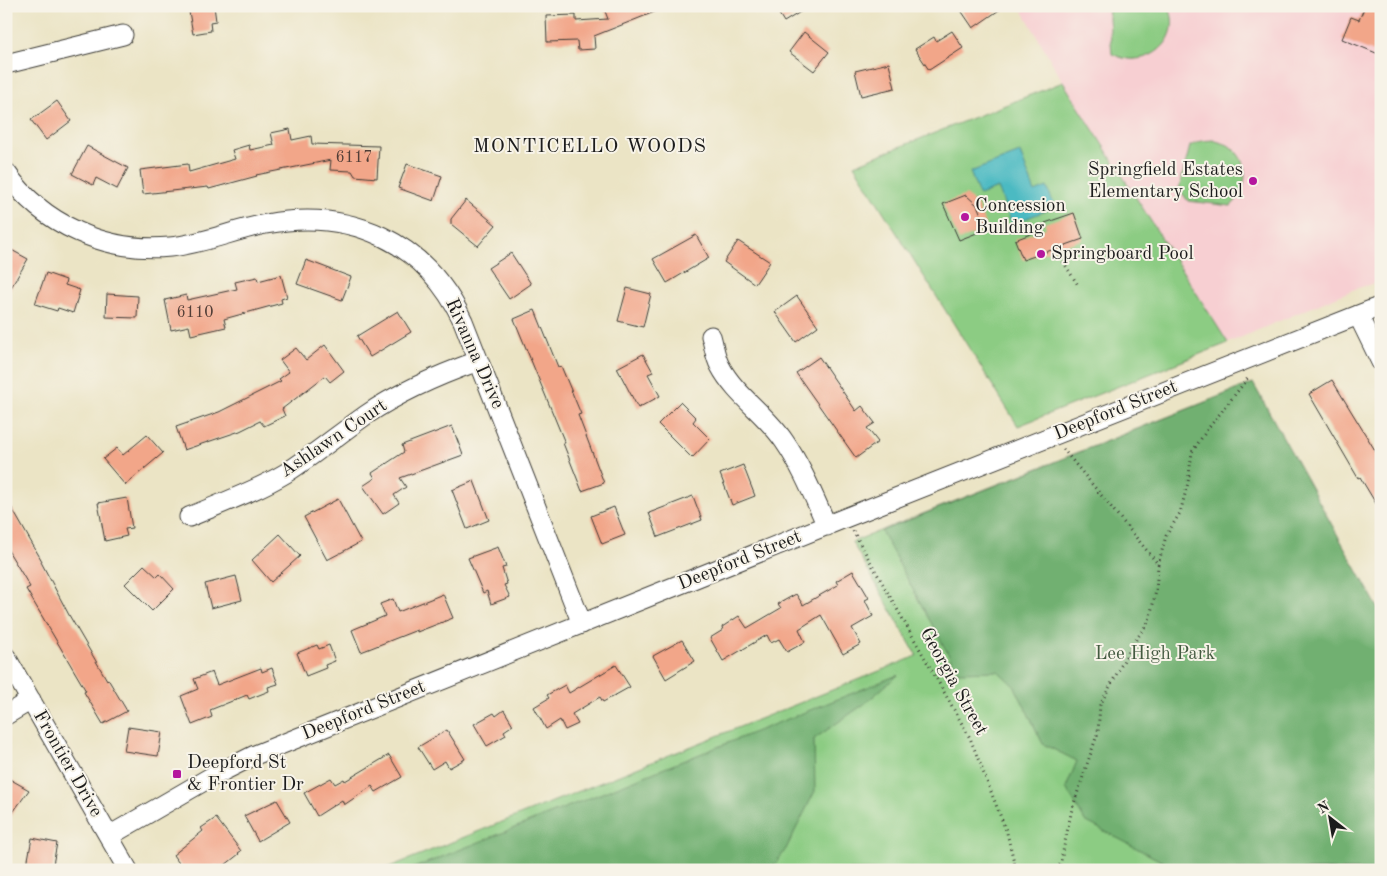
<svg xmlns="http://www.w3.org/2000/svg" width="1387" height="876" viewBox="0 0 1387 876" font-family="'Old Standard TT',serif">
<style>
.built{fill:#f7cfd2}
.green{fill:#8ccc83;stroke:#547450}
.forest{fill:#71b071;stroke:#466646}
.water{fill:#4bbac2;stroke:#346b6f}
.building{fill:#f2a689}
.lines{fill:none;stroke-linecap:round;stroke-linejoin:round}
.street-casing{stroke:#3b3a35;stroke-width:21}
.path{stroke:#3b3a35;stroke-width:3;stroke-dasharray:1 4;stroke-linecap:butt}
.street{stroke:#fff;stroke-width:19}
.poi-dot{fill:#b5179e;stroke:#f7f3e8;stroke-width:2}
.labels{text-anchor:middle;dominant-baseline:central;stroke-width:4;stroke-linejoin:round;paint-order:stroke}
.number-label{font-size:16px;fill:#523e37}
.poi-label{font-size:19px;fill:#1c1c1c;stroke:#f7f3e8;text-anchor:start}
.street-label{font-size:19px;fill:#1c1c1c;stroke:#f7f3e8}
.park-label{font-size:19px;fill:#435a40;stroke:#f7f3e8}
.neighbourhood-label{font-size:20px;letter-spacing:1px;fill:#1c1c1c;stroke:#f7f3e8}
</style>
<rect width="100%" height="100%" fill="#f7f3e8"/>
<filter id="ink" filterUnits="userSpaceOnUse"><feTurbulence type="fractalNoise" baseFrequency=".02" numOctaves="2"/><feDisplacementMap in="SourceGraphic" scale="10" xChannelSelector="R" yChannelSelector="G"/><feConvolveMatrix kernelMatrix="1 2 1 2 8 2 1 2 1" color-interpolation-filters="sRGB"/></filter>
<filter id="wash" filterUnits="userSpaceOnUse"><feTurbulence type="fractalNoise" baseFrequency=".0096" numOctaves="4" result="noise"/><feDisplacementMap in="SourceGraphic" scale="20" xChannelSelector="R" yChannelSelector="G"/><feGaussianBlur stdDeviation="1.12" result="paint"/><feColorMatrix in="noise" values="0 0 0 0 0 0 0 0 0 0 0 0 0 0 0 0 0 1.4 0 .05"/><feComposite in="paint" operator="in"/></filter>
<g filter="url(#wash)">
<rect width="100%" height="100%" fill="#ebe4c5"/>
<path class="built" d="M 1020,6 L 1381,6 L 1381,281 L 1355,289 L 1228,343 L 1063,82 Z"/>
<path class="green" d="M 1108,6 L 1168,6 C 1182,31 1161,58 1135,59 C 1127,60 1119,57 1112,54 Z
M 1063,82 L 1228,343 L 1018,426 L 854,165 Z
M 1213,140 C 1218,142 1224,143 1228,145 C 1251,160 1249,189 1231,206 L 1188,201 L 1179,189 L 1190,146 L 1201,141 Z
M 1253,383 L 1381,870 L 382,870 L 917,656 L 852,542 Z"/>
<path class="forest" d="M 1253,383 L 1381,613 L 1381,870 L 1178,870 L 1085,821 L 1066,788 L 1077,761 L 1043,744 L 1015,687 L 998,671 L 958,672 L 881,531 Z
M 898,675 L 863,705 L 814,739 L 815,791 L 786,849 L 771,870 L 409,870 Z"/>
<path class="water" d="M 1020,153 L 1035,192 L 1047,187 L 1055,207 L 1012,224 L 998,188 L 979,195 L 970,172 Z"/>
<g id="blocks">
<path class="building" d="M 188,6 L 214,6 L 216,21 L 210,22 L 211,31 L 193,34 Z
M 603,6 L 667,7 L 594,36 L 595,49 L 578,50 L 577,41 L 547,42 L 546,16 L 576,15 L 576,21 L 608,19 Z
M 774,6 L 810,6 L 784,22 Z
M 958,6 L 1005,6 L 973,28 Z
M 1365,6 L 1381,6 L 1381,55 L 1342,39 L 1351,17 L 1359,20 Z
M 952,31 L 963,48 L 929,70 L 915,49 L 934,37 L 936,41 Z
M 804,32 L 829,52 L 814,71 L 789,52 Z
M 889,63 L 895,88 L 861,96 L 855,71 Z
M 57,101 L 71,121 L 46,140 L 31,120 Z
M 290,129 L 292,140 L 311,136 L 312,144 L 379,146 L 377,178 L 355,176 L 352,171 L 330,170 L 331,160 L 256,175 L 257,176 L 209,189 L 208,187 L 143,194 L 140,170 L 188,164 L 189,172 L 235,159 L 232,150 L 249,145 L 250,150 L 274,145 L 271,133 Z
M 87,146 L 128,168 L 117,189 L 96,178 L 93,185 L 72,174 Z
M 407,164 L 442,176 L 434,201 L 398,188 Z
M 966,195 L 977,205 L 987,229 L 959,240 L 943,204 Z
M 466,200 L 496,225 L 478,246 L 451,224 L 451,219 Z
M 1074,213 L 1083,239 L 1023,260 L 1015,240 L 1046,228 L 1045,223 Z
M 696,235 L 709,258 L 667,283 L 653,259 Z
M 738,241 L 770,262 L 755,284 L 724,262 Z
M 6,247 L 28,259 L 6,296 Z
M 511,253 L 531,284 L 509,299 L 488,268 Z
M 306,260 L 351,277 L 342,300 L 297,284 Z
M 46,273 L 66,280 L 65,285 L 80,290 L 73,313 L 58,308 L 57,311 L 35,304 Z
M 281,275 L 287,297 L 281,299 L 282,303 L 224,319 L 226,327 L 191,335 L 189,326 L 171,330 L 165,300 L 186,295 L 187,300 L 237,289 L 235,282 L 257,277 L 258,281 Z
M 627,288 L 651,294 L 643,327 L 618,321 Z
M 107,294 L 138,296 L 137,318 L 106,317 Z
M 797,296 L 818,326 L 796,342 L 775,312 Z
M 535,310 L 558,367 L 561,366 L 581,414 L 578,415 L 604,483 L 582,491 L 563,443 L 565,443 L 514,319 Z
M 398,311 L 411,332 L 370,357 L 357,336 Z
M 325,345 L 344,371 L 330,382 L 325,376 L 282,409 L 285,416 L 264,426 L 260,421 L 240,431 L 184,450 L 176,427 L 219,412 L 281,381 L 279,379 L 289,372 L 280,360 L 296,348 L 306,360 Z
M 643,354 L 653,372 L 648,374 L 660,396 L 638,408 L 617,368 Z
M 819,357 L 856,411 L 862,406 L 875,423 L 867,428 L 878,442 L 856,458 L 796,373 Z
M 1332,380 L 1381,460 L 1381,512 L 1360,477 L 1358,478 L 1309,394 Z
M 680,402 L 696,418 L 693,422 L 710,439 L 692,458 L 658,424 Z
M 452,426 L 463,455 L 400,478 L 406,487 L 394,495 L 399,503 L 383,514 L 363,486 L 375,478 L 372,473 L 404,452 L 402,445 Z
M 147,435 L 163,453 L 125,485 L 103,459 L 117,448 L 123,455 Z
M 743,465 L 755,496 L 732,505 L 720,474 Z
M 474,481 L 489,520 L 467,529 L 452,490 Z
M 693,496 L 702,520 L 658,537 L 649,513 Z
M 6,498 L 42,561 L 41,562 L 69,615 L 107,680 L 108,679 L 127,711 L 103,724 L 84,692 L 86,691 L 26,589 L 30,587 L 6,547 Z
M 127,498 L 132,528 L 125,529 L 127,536 L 105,541 L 98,503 Z
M 338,499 L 361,542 L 327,560 L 304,517 Z
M 614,507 L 625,535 L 602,544 L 591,516 Z
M 280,534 L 300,556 L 271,582 L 252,560 Z
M 498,547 L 506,567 L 502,568 L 507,584 L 504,585 L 510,597 L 491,604 L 487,591 L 483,593 L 468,558 Z
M 144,565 L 157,577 L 160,574 L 174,589 L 152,611 L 125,584 Z
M 853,571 L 869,598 L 865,600 L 873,616 L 852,628 L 861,644 L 843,654 L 821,615 L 799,629 L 805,642 L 787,652 L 779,639 L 771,643 L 767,635 L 723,661 L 710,638 L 723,630 L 722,627 L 739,616 L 747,628 L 781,608 L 778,604 L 796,594 L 803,605 L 838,585 L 836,581 Z
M 236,576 L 242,600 L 211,608 L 205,584 Z
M 443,594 L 453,618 L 417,632 L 417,630 L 361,652 L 352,630 L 385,616 L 380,604 L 393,599 L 398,612 Z
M 682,640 L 695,661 L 666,679 L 653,656 Z
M 317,645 L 319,649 L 329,645 L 335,661 L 325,665 L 326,668 L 306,676 L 297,653 Z
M 616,665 L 630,687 L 603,702 L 600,697 L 572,714 L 578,724 L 565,730 L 560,720 L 546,729 L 534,707 L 549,698 L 547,695 L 565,685 L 569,693 Z
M 261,668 L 262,672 L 272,668 L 278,684 L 268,687 L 269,691 L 249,699 L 247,695 L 210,710 L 212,717 L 192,725 L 181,696 L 198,689 L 194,679 L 212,672 L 217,685 Z
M 504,710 L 513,725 L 504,731 L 506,735 L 487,746 L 474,724 L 494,713 L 496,716 Z
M 128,727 L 162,732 L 158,756 L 124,751 Z
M 447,730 L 465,759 L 449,768 L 445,761 L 432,769 L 418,747 Z
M 389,755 L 402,777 L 376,792 L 372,786 L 344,805 L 342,800 L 317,816 L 304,793 L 331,778 L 335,784 L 344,779 L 345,781 Z
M 6,777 L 29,790 L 6,822 Z
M 277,800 L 290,822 L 258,841 L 244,816 Z
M 216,818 L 241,851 L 238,853 L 239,854 L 220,869 L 216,865 L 210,870 L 184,870 L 173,855 L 203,831 L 201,828 Z
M 32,838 L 57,843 L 52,870 L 26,870 Z"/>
</g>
</g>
<g filter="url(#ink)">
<use href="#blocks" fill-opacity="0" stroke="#3b3a35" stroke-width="1"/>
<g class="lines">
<g class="street-casing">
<path id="street" d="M 6,64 L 123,35
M 6,172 C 42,225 107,253 170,247 C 203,244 234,230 266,224 C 351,208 425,241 463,321 L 582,624
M 1358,315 L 1381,362
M 711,336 C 714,346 715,357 720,366 C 735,395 766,414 784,441 C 802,467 814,497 827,526
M 189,517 C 222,503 256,491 286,473 C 314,455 339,434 366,415 C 401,391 439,375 478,361
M 6,657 L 128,870
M 6,715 L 31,700
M 109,836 L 211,777 L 255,755 L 845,518 L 1381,306"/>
</g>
<path class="path" d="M 1055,249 L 1078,285
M 1063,449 L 1158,564
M 853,531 L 970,738 L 1007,833 L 1016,870
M 1059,870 L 1072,809 L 1098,732 L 1100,705 L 1131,647 L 1149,621 L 1156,591 L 1158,565 L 1166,536 L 1180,513 L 1188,483 L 1192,452 L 1207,430 L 1248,378"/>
<use href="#street" class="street"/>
</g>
</g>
<g class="poi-dot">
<circle cx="1253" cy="181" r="5"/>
<circle cx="965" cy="217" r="5"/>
<circle cx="1041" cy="254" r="5"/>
<rect x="172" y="769" width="10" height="10" rx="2.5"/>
</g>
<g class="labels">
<g class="number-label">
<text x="354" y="158">6117</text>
<text x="195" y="313">6110</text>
</g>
<g class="poi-label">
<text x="1243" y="170" text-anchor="end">Springfield Estates<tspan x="1243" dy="22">Elementary School</tspan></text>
<text x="975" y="206">Concession<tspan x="975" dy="22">Building</tspan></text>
<text x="1051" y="254">Springboard Pool</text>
<text x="187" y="763">Deepford St<tspan x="187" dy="22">&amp; Frontier Dr</tspan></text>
</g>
<g class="street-label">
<text transform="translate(474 354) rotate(66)">Rivanna Drive</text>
<text transform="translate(1116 411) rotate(-22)">Deepford Street</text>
<text transform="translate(334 439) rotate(-34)">Ashlawn Court</text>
<text transform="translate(740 561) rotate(-22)">Deepford Street</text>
<text transform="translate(953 682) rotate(61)">Georgia Street</text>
<text transform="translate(364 711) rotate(-22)">Deepford Street</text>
<text transform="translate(67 764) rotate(60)">Frontier Drive</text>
</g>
<g class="park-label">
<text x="1155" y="654">Lee High Park</text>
</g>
<g class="neighbourhood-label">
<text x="590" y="147">MONTICELLO WOODS</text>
</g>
</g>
<rect width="1387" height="876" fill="none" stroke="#f7f3e8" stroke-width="25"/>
<g transform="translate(1330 818) rotate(329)" stroke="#f7f3e8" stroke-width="4" paint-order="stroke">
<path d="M0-4L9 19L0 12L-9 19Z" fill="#1c1c1c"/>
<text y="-8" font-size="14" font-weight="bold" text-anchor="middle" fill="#1c1c1c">N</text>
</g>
</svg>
